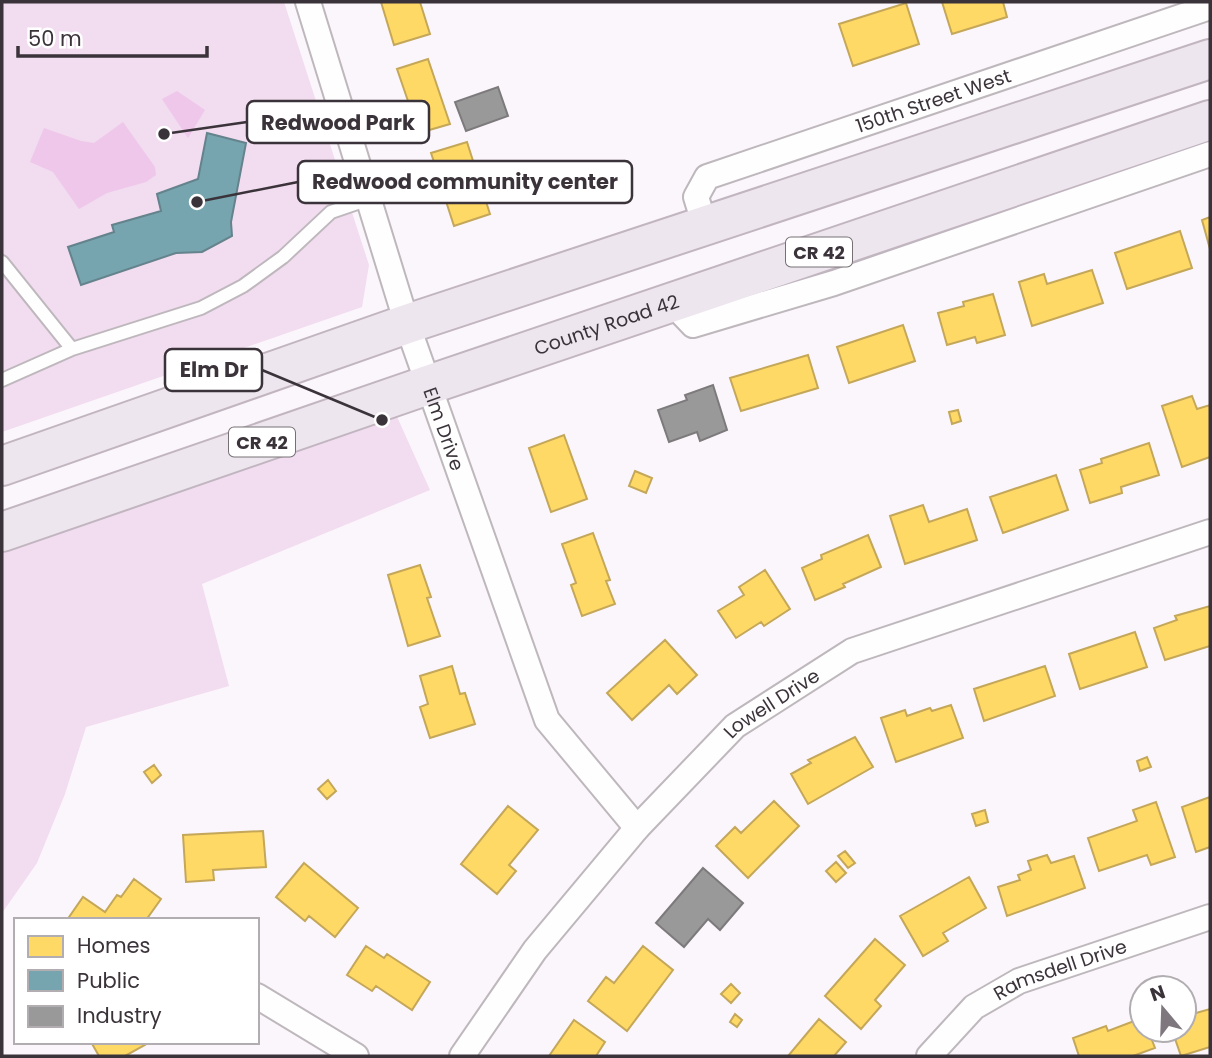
<svg xmlns="http://www.w3.org/2000/svg" width="1212" height="1058" viewBox="0 0 1212 1058" font-family="Poppins,sans-serif">
<style>
.green{fill:#f2dcf0}
.water{fill:#eec7ea}
.homes{fill:#ffd966;stroke:#c4a759;stroke-width:2}
.public{fill:#76a5af;stroke:#64838c;stroke-width:2}
.industry{fill:#999;stroke:#7d7a7c;stroke-width:2}
.lines{fill:none;stroke-linecap:round;stroke-linejoin:round}
.service-casing{stroke:#beb8bd;stroke-width:16}
.minor-casing{stroke:#beb8bd;stroke-width:28}
.trunk-casing{stroke:#c1b5c0;stroke-width:42}
.service{stroke:#fefefe;stroke-width:12}
.minor{stroke:#fefefe;stroke-width:24}
.trunk{stroke:#eee6ee;stroke-width:38}
.labels{text-anchor:middle;dominant-baseline:central;stroke-width:7;stroke-linejoin:round;paint-order:stroke}
.shield{fill:#fff;stroke:#767075;stroke-width:2}
.shield-label{font-size:18px;font-weight:bold;fill:#3b333a}
.street-label{font-size:19px;fill:#3b333a;stroke:#fff}
.leader{fill:none;stroke:#3b333a;stroke-width:2.5}
.callout-dot{fill:#3b333a;stroke:#fff;stroke-width:2.5}
.callout{fill:#fff;stroke:#3b333a;stroke-width:2.5}
.callout-label{font-size:21px;text-anchor:middle;font-weight:bold;fill:#3b333a}
</style>
<rect width="100%" height="100%" fill="#fbf6fb"/>
<path class="green" d="M 2,2 L 284,2 L 369,265 L 362,307 L 2,432 Z
M 394,410 L 430,490 L 202,584 L 229,686 L 86,727 L 65,794 L 37,863 L 2,913 L 2,552 Z"/>
<path class="water" d="M 177,91 L 205,110 L 188,138 L 162,99 Z
M 123,122 L 155,167 L 156,175 L 146,182 L 107,193 L 79,209 L 53,172 L 30,162 L 44,128 L 81,141 L 94,143 Z"/>
<path class="homes" d="M 381,2 L 420,2 L 430,34 L 394,45 Z
M 942,2 L 1003,2 L 1007,17 L 952,34 Z
M 906,3 L 919,44 L 853,66 L 839,24 Z
M 428,59 L 450,124 L 419,133 L 397,69 Z
M 467,142 L 490,214 L 454,226 L 442,189 L 438,191 L 431,167 L 435,165 L 431,153 Z
M 1210,217 L 1210,249 L 1202,220 Z
M 1180,231 L 1192,268 L 1127,289 L 1115,253 Z
M 1092,270 L 1103,303 L 1032,326 L 1019,282 L 1044,274 L 1047,284 Z
M 993,294 L 1005,335 L 977,343 L 975,337 L 947,345 L 938,313 L 964,306 L 963,302 Z
M 903,325 L 915,361 L 849,383 L 837,347 Z
M 808,355 L 818,388 L 741,411 L 730,378 Z
M 1192,396 L 1197,409 L 1210,405 L 1210,457 L 1182,467 L 1162,406 Z
M 958,410 L 961,421 L 952,424 L 949,412 Z
M 564,435 L 587,499 L 551,512 L 529,448 Z
M 1149,443 L 1159,475 L 1121,487 L 1122,493 L 1090,503 L 1080,470 L 1102,463 L 1101,459 Z
M 635,471 L 652,478 L 646,493 L 629,486 Z
M 1056,475 L 1068,510 L 1003,533 L 990,497 Z
M 923,505 L 929,522 L 967,509 L 977,540 L 905,564 L 890,516 Z
M 593,533 L 610,580 L 606,581 L 615,604 L 582,616 L 571,585 L 576,583 L 562,544 Z
M 868,535 L 881,567 L 843,584 L 845,587 L 815,600 L 802,568 L 822,559 L 821,555 Z
M 420,565 L 431,597 L 427,598 L 440,636 L 408,646 L 388,575 Z
M 765,570 L 790,609 L 764,626 L 761,622 L 736,638 L 718,611 L 744,595 L 739,587 Z
M 1210,606 L 1210,646 L 1165,660 L 1154,628 L 1177,620 L 1175,616 Z
M 1135,632 L 1147,667 L 1080,689 L 1069,654 Z
M 665,640 L 697,675 L 677,694 L 669,685 L 632,720 L 607,693 Z
M 452,666 L 460,694 L 465,693 L 475,724 L 430,738 L 420,707 L 428,704 L 420,676 Z
M 1045,666 L 1055,696 L 984,721 L 974,689 Z
M 951,705 L 963,738 L 896,762 L 881,718 L 905,710 L 907,716 L 930,708 L 932,711 Z
M 855,737 L 873,767 L 808,804 L 791,774 L 811,763 L 808,760 Z
M 1147,757 L 1151,767 L 1140,771 L 1137,761 Z
M 154,765 L 161,775 L 152,783 L 144,772 Z
M 328,780 L 336,791 L 327,799 L 318,789 Z
M 1210,797 L 1210,847 L 1196,852 L 1182,807 Z
M 774,801 L 799,826 L 748,878 L 716,846 L 735,827 L 741,833 Z
M 1156,802 L 1175,857 L 1151,865 L 1147,855 L 1099,871 L 1088,838 L 1137,821 L 1133,810 Z
M 508,806 L 538,830 L 509,865 L 516,871 L 497,894 L 461,864 Z
M 985,810 L 988,822 L 976,826 L 972,814 Z
M 263,831 L 266,867 L 213,870 L 214,880 L 186,882 L 183,835 Z
M 845,851 L 855,863 L 848,868 L 838,856 Z
M 1047,855 L 1051,863 L 1074,856 L 1085,888 L 1007,916 L 998,887 L 1020,880 L 1018,875 L 1031,870 L 1028,861 Z
M 836,862 L 846,873 L 836,882 L 826,871 Z
M 304,863 L 358,908 L 335,937 L 309,916 L 305,921 L 276,897 Z
M 969,877 L 986,908 L 943,933 L 948,941 L 923,956 L 900,916 Z
M 134,879 L 161,899 L 146,920 L 67,920 L 83,897 L 105,912 L 117,895 L 121,897 Z
M 875,939 L 905,965 L 875,1000 L 881,1006 L 861,1029 L 825,996 Z
M 366,946 L 384,958 L 387,954 L 430,982 L 412,1010 L 376,986 L 372,991 L 347,975 Z
M 643,946 L 673,970 L 627,1031 L 588,1001 L 606,977 L 614,983 Z
M 731,984 L 740,993 L 731,1003 L 721,994 Z
M 1193,1003 L 1196,1013 L 1210,1009 L 1210,1047 L 1181,1056 L 1172,1030 L 1184,1030 L 1184,1006 Z
M 735,1014 L 742,1020 L 737,1027 L 730,1022 Z
M 1142,1018 L 1142,1030 L 1148,1030 L 1155,1048 L 1133,1056 L 1079,1056 L 1073,1038 L 1106,1026 L 1108,1031 Z
M 819,1019 L 846,1042 L 834,1056 L 788,1056 Z
M 574,1020 L 605,1042 L 596,1056 L 549,1056 Z
M 91,1042 L 143,1042 L 145,1045 L 125,1056 L 99,1056 Z"/>
<path class="public" d="M 207,133 L 246,143 L 231,222 L 232,236 L 202,252 L 176,253 L 81,285 L 68,247 L 114,232 L 112,225 L 161,211 L 157,194 L 198,179 Z"/>
<path class="industry" d="M 498,87 L 508,116 L 466,131 L 455,102 Z
M 713,385 L 727,430 L 700,441 L 697,432 L 669,442 L 658,410 L 687,400 L 685,395 Z
M 703,868 L 743,903 L 720,930 L 708,919 L 684,947 L 656,923 Z"/>
<g class="lines">
<g class="service-casing">
<path id="service" d="M 2,262 L 72,349
M 2,380 L 72,349 L 201,308 L 243,286 L 283,257 L 331,212 L 369,199"/>
</g>
<g class="minor-casing">
<g id="minor">
<path id="s1" d="M 308,2 L 407,324 L 547,720 L 637,828"/>
<path id="s2" d="M 705,226 L 696,197 L 707,177 L 1210,7"/>
<path d="M 671,302 L 693,325 L 834,283 L 1210,154"/>
<path d="M 257,996 L 356,1056"/>
<path id="s3" d="M 462,1056 L 535,950 L 637,828 L 735,726 L 852,651 L 1210,532"/>
<path id="s4" d="M 929,1056 L 974,1007 L 1019,981 L 1210,917"/>
</g>
</g>
<g class="trunk-casing">
<g id="trunk">
<path d="M 2,466 L 407,324 L 1210,59"/>
<path id="s5" d="M 2,532 L 428,385 L 1210,120"/>
</g>
</g>
<use href="#service" class="service"/>
<use href="#minor" class="minor"/>
<use href="#trunk" class="trunk"/>
</g>
<g class="labels">
<g class="shield">
<rect x="786" y="237.5" width="66" height="29" rx="5"/>
<rect x="229" y="427.5" width="66" height="29" rx="5"/>
</g>
<g class="shield-label">
<text x="819" y="252">CR 42</text>
<text x="262" y="442">CR 42</text>
</g>
<g class="street-label">
<text stroke="none"><textPath href="#s2" startOffset="292">150th Street West</textPath></text>
<text stroke="none"><textPath href="#s5" startOffset="639">County Road 42</textPath></text>
<text stroke="none"><textPath href="#s1" startOffset="448">Elm Drive</textPath></text>
<text stroke="none"><textPath href="#s3" startOffset="472">Lowell Drive</textPath></text>
<text stroke="none"><textPath href="#s4" startOffset="161">Ramsdell Drive</textPath></text>
</g>
</g>
<path class="leader" d="M164 134L247 122M197 202L298 182M382 420L262 370"/>
<g class="callout-dot">
<circle cx="164" cy="134" r="7"/>
<circle cx="197" cy="202" r="7"/>
<circle cx="382" cy="420" r="7"/>
</g>
<g class="callout">
<rect x="247" y="101" width="182" height="42" rx="7"/>
<rect x="298" y="161" width="334" height="42" rx="7"/>
<rect x="165" y="349" width="97" height="42" rx="7"/>
</g>
<g class="callout-label">
<text x="338" y="130">Redwood Park</text>
<text x="465" y="189">Redwood community center</text>
<text x="214" y="377">Elm Dr</text>
</g>
<rect width="1212" height="1058" fill="none" stroke="#3b333a" stroke-width="7"/>
<rect x="14" y="918" width="245" height="126" fill="#ffffff" stroke="#b1adb0" stroke-width="2"/>
<rect x="28" y="936" width="35" height="21" fill="#ffd966" stroke="#b1adb0" stroke-width="2"/>
<text x="77" y="953" font-size="21" fill="#3b333a">Homes</text>
<rect x="28" y="970" width="35" height="21" fill="#76a5af" stroke="#b1adb0" stroke-width="2"/>
<text x="77" y="988" font-size="21" fill="#3b333a">Public</text>
<rect x="28" y="1006" width="35" height="21" fill="#999999" stroke="#b1adb0" stroke-width="2"/>
<text x="77" y="1023" font-size="21" fill="#3b333a">Industry</text>
<g transform="translate(1163 1009) rotate(341)"><circle r="33" fill="#ffffff" stroke="#b1adb0" stroke-width="2"/>
<path d="M0-5L12 26L0 18L-12 26Z" fill="#7e777e"/>
<text y="-10" font-size="19" font-weight="bold" text-anchor="middle" fill="#3b333a">N</text>
</g>
<path d="M18 46v10h189v-10" fill="none" stroke="#3b333a" stroke-width="3.5"/>
<text x="28" y="46" font-size="21" fill="#3b333a" stroke="#ffffff" stroke-width="5" paint-order="stroke">50 m</text>
</svg>
